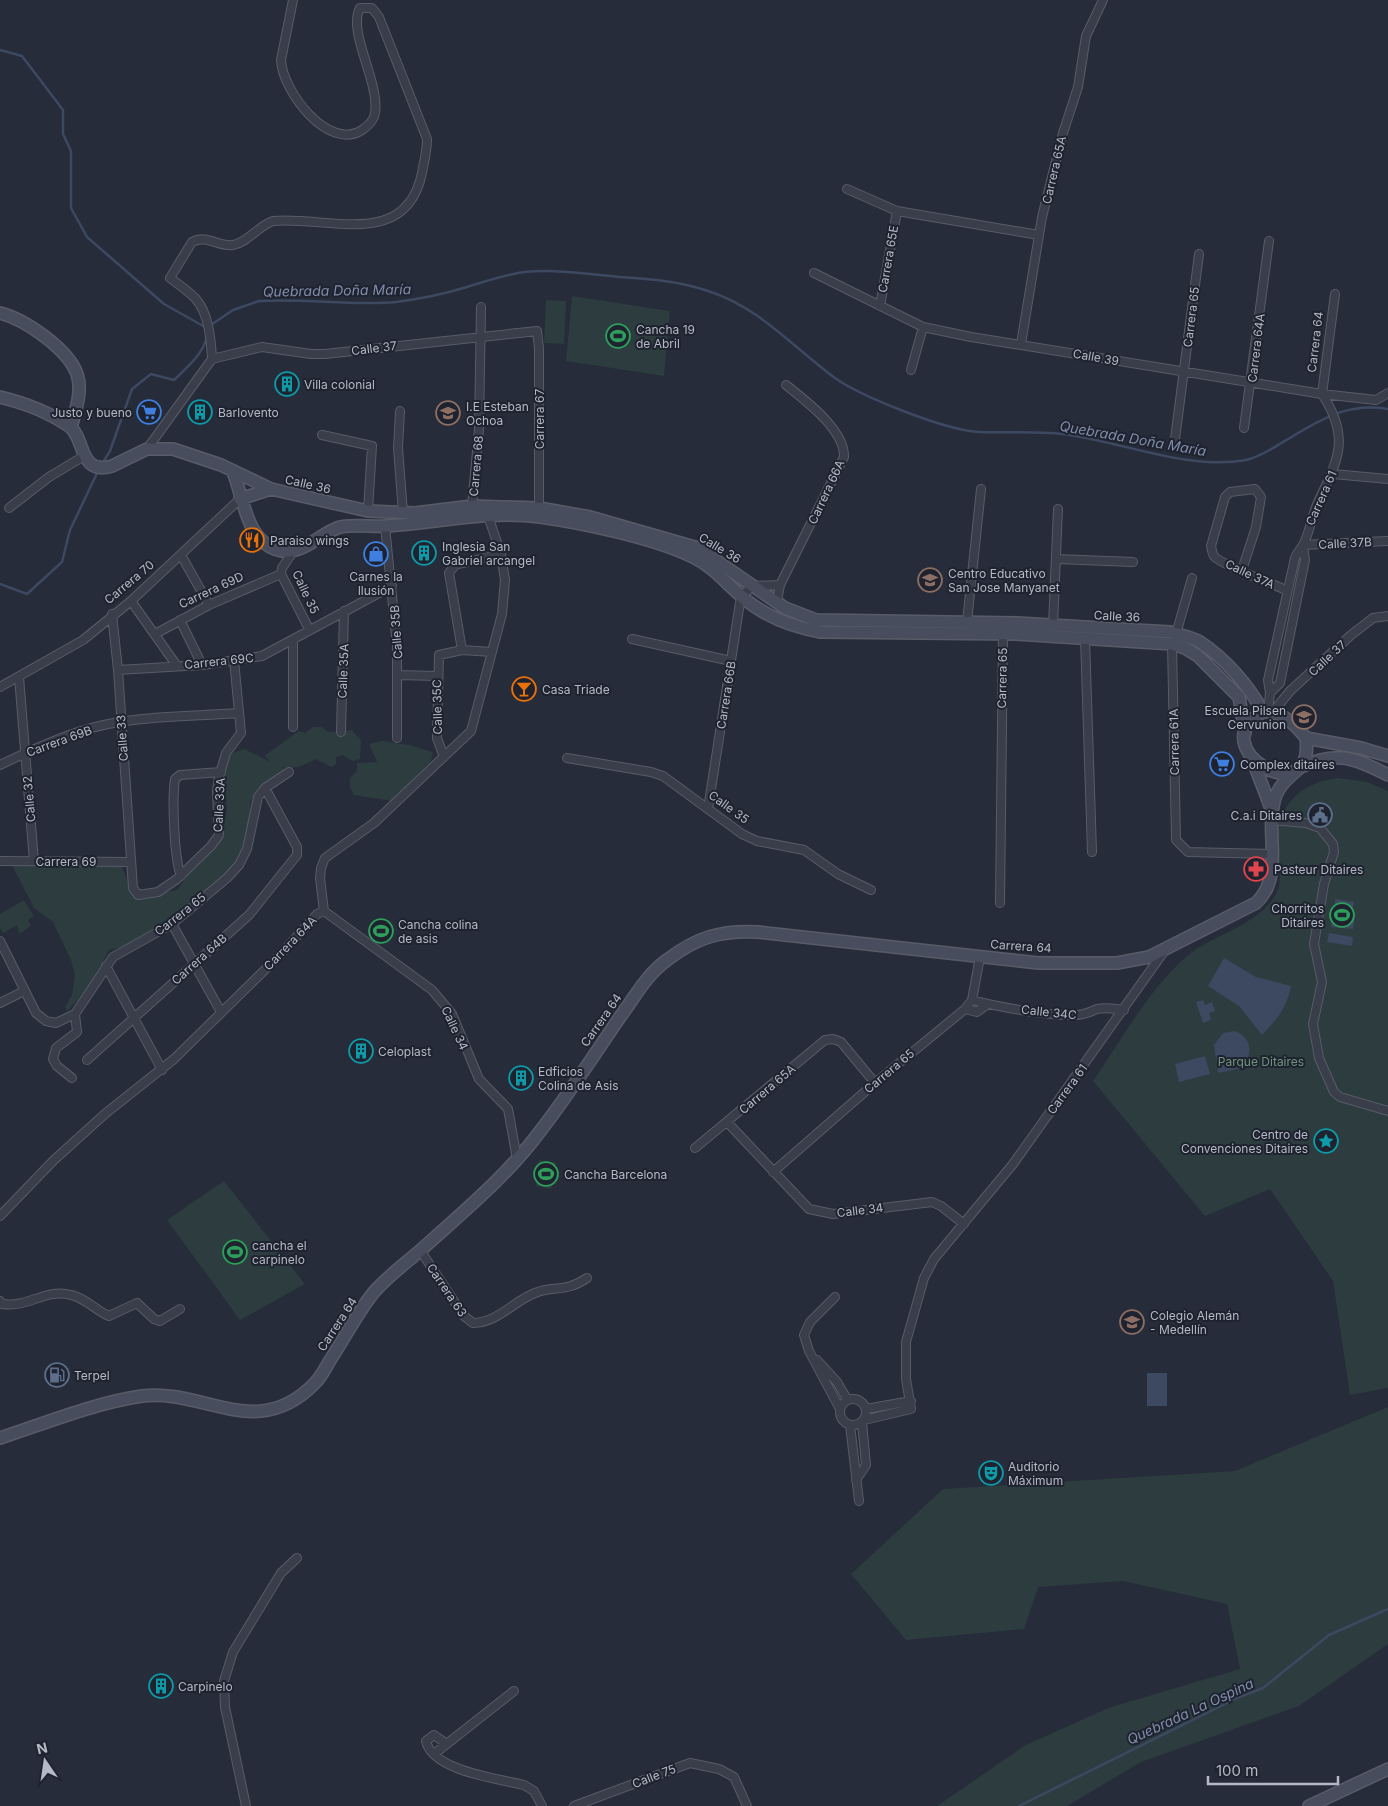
<svg xmlns="http://www.w3.org/2000/svg" width="1388" height="1806" viewBox="0 0 1388 1806" font-family="Inter,sans-serif">
<style>
.green{fill:#2c3c3f}
.water{fill:#3d4861}
.lines{fill:none;stroke-linecap:round;stroke-linejoin:round}
.stream{stroke:#3d4861;stroke-width:2.5}
.street-casing{stroke:#575c68;stroke-width:10}
.secondary-casing{stroke:#575c68;stroke-width:14}
.street{stroke:#393e4a;stroke-width:8}
.secondary{stroke:#484d5d;stroke-width:11}
.labels{text-anchor:middle;dominant-baseline:central;stroke-width:4;stroke-linejoin:round;paint-order:stroke}
.street-label{font-size:12px;fill:#b5b9c6;stroke:#1e232f}
.poi-label{font-size:12px;fill:#b5b9c6;stroke:#1e232f;text-anchor:start}
.park-label{font-size:12px;fill:#6f947c;stroke:#1e232f}
.water-label{font-size:14px;font-style:italic;fill:#808daa;stroke:#1e232f}
</style>
<rect width="100%" height="100%" fill="#262c3a"/>
<path class="green" d="M 572,296 L 670,311 L 664,376 L 566,361 Z
M 546,300 L 566,301 L 564,344 L 544,343 Z
M 313,727 L 322,727 L 328,732 L 352,730 L 361,740 L 360,759 L 352,761 L 343,755 L 336,757 L 336,764 L 332,767 L 315,759 C 306,765 292,770 281,767 L 286,770 L 254,795 L 250,803 L 250,825 L 239,864 L 169,920 L 122,947 L 109,950 L 89,988 L 67,1011 L 65,1007 L 72,995 L 75,975 L 71,960 L 53,922 L 34,908 L 11,863 L 121,864 L 131,890 L 138,896 L 177,890 L 196,864 L 222,835 L 227,809 L 223,778 L 230,754 L 244,749 L 271,762 L 264,756 L 299,731 L 305,733 Z
M 382,741 L 409,745 L 433,752 L 431,761 L 392,801 L 354,795 L 350,788 L 350,778 L 357,771 L 357,763 L 377,762 L 369,744 Z
M 1338,778 L 1367,782 L 1388,791 L 1388,1388 L 1350,1395 L 1333,1281 L 1270,1189 L 1205,1216 L 1093,1081 C 1122,1039 1149,989 1187,956 C 1214,934 1255,927 1275,896 C 1285,880 1276,857 1277,839 C 1280,802 1301,783 1338,778 Z
M 24,900 L 34,916 L 28,920 L 31,926 L 19,934 L 17,925 L 3,933 L 0,928 L 0,914 Z
M 539,1160 L 556,1163 L 551,1189 L 536,1186 Z
M 224,1181 L 305,1284 L 240,1320 L 167,1220 Z
M 1388,1407 L 1388,1644 L 1299,1706 L 1141,1762 L 1067,1806 L 937,1806 L 1026,1745 L 1108,1708 L 1240,1669 L 1227,1604 L 1123,1581 L 1038,1587 L 1024,1629 L 906,1640 L 851,1574 L 943,1489 L 1235,1471 Z"/>
<path class="water" d="M 1335,899 L 1354,902 L 1353,908 L 1346,907 L 1346,911 L 1348,914 L 1355,915 L 1353,929 L 1331,927 L 1332,913 L 1338,913 L 1341,911 L 1341,907 L 1335,906 Z
M 1329,933 L 1353,937 L 1352,946 L 1327,942 Z
M 1224,958 L 1256,977 L 1291,986 C 1287,1007 1277,1020 1262,1035 L 1239,1006 L 1208,986 Z
M 1203,1000 L 1205,1005 L 1212,1002 L 1215,1011 L 1209,1013 L 1211,1020 L 1203,1023 L 1196,1002 Z
M 1234,1031 C 1250,1035 1255,1054 1242,1066 C 1236,1071 1225,1071 1218,1073 L 1214,1045 L 1223,1033 Z
M 1205,1056 L 1210,1074 L 1179,1082 L 1175,1064 Z
M 1147,1373 L 1167,1373 L 1167,1406 L 1147,1406 Z"/>
<g class="lines">
<path class="stream" d="M 0,50 L 22,56 L 63,110 L 63,134 L 71,151 L 71,208 L 87,237 L 164,304 L 205,327 L 208,327 L 233,310 L 259,301 C 305,298 351,306 396,302 C 420,299 444,294 467,287 C 486,281 504,275 524,272 C 556,269 589,274 620,277 C 650,279 679,281 708,291 C 759,307 793,347 835,378 C 862,397 947,431 980,432 C 1008,433 1035,431 1063,434 C 1119,441 1189,471 1246,460 C 1260,457 1271,449 1283,442 C 1319,421 1345,402 1388,409
M 102,464 L 110,451 L 132,389 L 151,374 L 174,380 C 187,367 203,355 207,336
M 0,584 L 27,594 L 62,562 L 70,530 L 98,471
M 1019,1806 L 1237,1698 L 1263,1688 L 1329,1635 L 1388,1609"/>
<g class="street-casing">
<path id="street" d="M 847,189 L 897,211 L 1039,235
M 814,273 L 923,327 L 971,337 L 1322,394 L 1376,400 L 1388,393
M 880,306 L 897,211
M 1021,344 L 1042,217 L 1063,133 L 1078,87 L 1086,36 L 1103,0
M 212,359 L 262,347 L 311,354 L 325,354 L 537,331 L 539,349 L 539,508
M 911,370 L 923,327
M 400,411 L 398,448 L 403,513
M 1244,428 L 1269,241
M 322,435 L 372,446 L 368,511
M 1175,439 L 1199,254
M 147,449 L 212,359 C 211,340 209,313 195,298 C 188,291 178,284 170,278 L 192,242 C 207,234 218,247 233,245 C 247,243 258,226 273,221 C 328,216 406,250 422,173 C 424,161 427,152 427,139 L 379,17 L 372,8 L 360,8 C 347,32 380,82 375,113 C 374,121 368,126 362,130 C 328,152 282,90 281,60 L 293,0
M 1333,474 L 1388,479
M 472,506 L 479,429 L 481,307
M 9,508 L 49,477 L 84,456
M 385,526 L 397,646 L 397,738
M 1303,545 L 1388,541
M 294,550 L 282,568 L 281,574 L 309,629
M 181,555 L 209,605
M 1056,559 L 1133,562
M 1242,570 L 1256,527 L 1261,497 L 1255,489 L 1230,492 L 1225,497 L 1211,546 C 1212,549 1212,555 1215,557 C 1222,565 1273,584 1286,590
M 131,601 L 177,666
M 777,602 L 780,585 L 844,457 C 845,430 806,401 786,385
M 112,614 L 118,670 L 133,888 L 138,895 L 158,892 L 177,879 L 211,846 L 219,835 L 217,791 L 219,777 L 226,753 L 241,733 L 234,660
M 180,620 L 202,665
M 967,622 L 981,489
M 1053,625 L 1058,509
M 155,634 L 209,605 L 281,574
M 1176,634 L 1192,578
M 1085,638 L 1092,852
M 632,639 L 731,661
M 1172,644 L 1176,840 L 1188,852 L 1271,854
M 462,650 L 449,573 L 455,565 L 501,554
M 118,670 L 202,665 L 262,656 L 392,586
M 398,675 L 437,676
M 19,677 L 34,861
M 0,687 L 83,640 L 131,601 L 240,499
M 1270,693 L 1280,683 L 1305,560 L 1303,545
M 1268,712 L 1270,693 L 1268,680 L 1295,558 C 1297,553 1300,550 1303,545 C 1310,532 1312,515 1318,502 C 1338,460 1351,438 1322,394 L 1335,294
M 1273,712 L 1290,691 L 1351,635 L 1373,618 L 1388,616
M 293,727 L 293,640
M 341,732 L 344,611
M 444,757 L 437,738 L 439,655 L 462,650 L 492,652
M 567,758 L 651,772 L 663,776 L 742,834 L 757,841 L 804,850 L 838,874 L 871,890
M 0,765 C 25,753 51,741 78,732 C 128,715 187,717 239,713
M 708,809 L 741,596 L 753,586 L 780,585
M 1272,820 L 1306,823 L 1320,828 L 1333,844 L 1334,852 L 1324,884 L 1314,944 L 1322,982 L 1313,1024 L 1319,1058 L 1334,1092 L 1340,1097 L 1388,1111
M 0,861 L 131,862
M 181,876 C 174,858 172,799 175,779 L 180,775 L 221,772
M 1000,903 L 1003,633
M 324,911 L 432,990 L 452,1014 L 479,1079 L 508,1109 L 517,1159
M 172,924 L 221,1012
M 0,941 L 36,1013 L 46,1021 L 56,1023 L 75,1014 L 113,957 L 172,924 L 227,878 L 239,865 L 247,849 L 258,797 L 265,788 L 289,772
M 106,966 L 162,1070
M 972,1000 C 998,1007 1049,1016 1075,1015 C 1085,1015 1089,1012 1097,1009 C 1106,1007 1116,1009 1124,1010
M 0,1003 L 24,991
M 965,1009 L 977,1012 L 988,1004
M 87,1060 L 249,915 L 297,855 L 297,847 L 265,788
M 72,1078 L 57,1066 L 53,1059 L 56,1048 L 77,1032 L 75,1014
M 727,1122 L 809,1209 L 833,1214 L 932,1202 L 941,1206 L 964,1224
M 695,1148 L 825,1040 L 833,1039 L 841,1042 L 875,1083
M 773,1172 L 875,1083 L 965,1009 L 972,1000 L 980,957
M 0,1216 L 54,1160 L 106,1113 L 174,1059 L 281,954 L 317,914 L 324,911 L 320,878 L 321,868 L 325,858 L 374,823 L 471,731 L 502,614 L 505,580 L 501,554 L 488,516
M 420,1250 L 464,1316 L 473,1323 C 499,1322 512,1302 535,1293 C 555,1285 565,1293 587,1278
M 835,1297 L 810,1322 L 804,1335 L 809,1351 L 840,1409
M 0,1301 L 2,1304 C 29,1308 45,1288 71,1295 C 86,1298 96,1311 109,1316 L 137,1303 L 154,1319 L 160,1321 L 180,1309
M 817,1360 L 837,1382 L 847,1399
M840 1412a13 13 0 1 1 26 0a13 13 0 1 1-26 0Z
M 866,1409 L 911,1401
M 864,1420 L 911,1409 L 906,1379 L 906,1342 L 924,1278 L 934,1259 L 1013,1164 L 1165,950
M 850,1425 L 859,1501
M 856,1480 L 866,1465 L 862,1422
M 447,1744 L 434,1735 L 426,1741 C 432,1771 500,1779 524,1785 L 534,1791 L 542,1806
M 434,1754 L 514,1691
M 246,1806 L 225,1707 L 224,1681 L 233,1652 L 281,1573 L 297,1558
M 574,1806 L 690,1763 L 719,1769 L 734,1777 L 747,1806"/>
</g>
<g class="secondary-casing">
<path id="secondary" d="M 0,313 C 25,319 68,349 77,374 C 83,392 75,411 71,428
M 0,397 C 25,403 47,411 69,426 C 86,438 78,476 112,466 L 147,449 L 173,449 L 221,465 L 271,489 L 368,511 L 415,513 L 472,506 L 539,508 L 590,517 L 698,548 L 785,608 L 816,620 L 1017,623 L 1170,632 C 1180,635 1191,637 1200,642 C 1226,659 1249,686 1263,712
M 233,472 C 244,498 246,545 282,551 C 305,554 320,533 340,527 C 355,524 371,527 386,526 C 437,523 488,510 540,517 C 583,523 655,538 693,557 C 712,566 724,581 740,595 C 762,615 792,627 821,632 L 1016,634 L 1172,644 L 1185,648 L 1198,656 L 1239,697 L 1245,733
M 240,499 L 271,489
M 1263,712 C 1281,710 1296,725 1306,738 C 1315,816 1199,746 1263,712 Z
M 1306,738 L 1361,748 L 1388,756
M 1253,761 L 1272,811
M 1301,767 C 1337,750 1355,758 1388,775
M 0,1438 C 46,1423 94,1403 142,1396 C 204,1388 257,1443 315,1383 C 321,1377 325,1369 329,1362 C 344,1339 357,1313 374,1292 C 389,1275 406,1263 422,1249 C 463,1212 508,1175 541,1130 C 569,1094 594,1055 620,1017 C 635,997 646,975 667,960 C 697,937 721,930 758,932 L 1038,963 L 1117,963 L 1149,957 L 1256,903 C 1286,875 1263,830 1276,795 C 1280,785 1288,778 1296,771
M 1309,1806 L 1388,1769"/>
</g>
<use href="#street" class="street"/>
<use href="#secondary" class="secondary"/>
</g>
<defs>
<g id="stadium-ring" transform="scale(1.25)"><circle r="9.5" fill="#1e232f" stroke="#2e9e5b" stroke-width="1.5"/><path d="M0-5a6.5 5 0 1 0 0 10a6.5 5 0 1 0 0-10ZM-3.5-1.8h7v3.6h-7Z" fill="#2e9e5b"/></g>
<g id="building-ring" transform="scale(1.25)"><circle r="9.5" fill="#1e232f" stroke="#0f9aa8" stroke-width="1.5"/><path d="M-4-6H4V6H1V3H-1V6H-4ZM-2.5-4.3h1.7v1.8h-1.7ZM.8-4.3h1.7v1.8H.8ZM-2.5-1h1.7V.8h-1.7ZM.8-1h1.7V.8H.8Z" fill="#0f9aa8"/></g>
<g id="supermarket-ring" transform="scale(1.25)"><circle r="9.5" fill="#1e232f" stroke="#3f7fe0" stroke-width="1.5"/><path d="M-6-5.5h2.5l.6 2H6L4.5 2H-2.5L-4.4-4H-6ZM-1.5 3.2a1.3 1.3 0 1 0 .1 0ZM3 3.2a1.3 1.3 0 1 0 .1 0Z" fill="#3f7fe0"/></g>
<g id="school-ring" transform="scale(1.25)"><circle r="9.5" fill="#1e232f" stroke="#8d6e63" stroke-width="1.5"/><path d="M0-5L7-2L0 1L-7-2ZM-4 1L0 2.5L4 1V4Q0 6-4 4Z" fill="#8d6e63"/></g>
<g id="restaurant-ring" transform="scale(1.25)"><circle r="9.5" fill="#1e232f" stroke="#e8710a" stroke-width="1.5"/><path d="M-5-6h1v4h1v-4h1v4h1v-4h1v5L-1.5 .5V6h-2V.5L-5-1ZM5-6V6H3V1.5H1.5Q1.5-4 5-6Z" fill="#e8710a"/></g>
<g id="shop-ring" transform="scale(1.25)"><circle r="9.5" fill="#1e232f" stroke="#3f7fe0" stroke-width="1.5"/><path d="M-5-2.5h2.3a2.7 3.5 0 0 1 5.4 0H5L5.5 6h-11ZM-1.5-2.5h3a1.5 2.3 0 0 0-3 0Z" fill="#3f7fe0"/></g>
<g id="bar-ring" transform="scale(1.25)"><circle r="9.5" fill="#1e232f" stroke="#e8710a" stroke-width="1.5"/><path d="M-6-5H6L.8 .8V4.5H3.5V6h-7V4.5H-.8V.8Z" fill="#e8710a"/></g>
<g id="civic-ring" transform="scale(1.25)"><circle r="9.5" fill="#1e232f" stroke="#5c6f8a" stroke-width="1.5"/><path d="M-.6-6.5H3V-4.5H.6V-3L4-1V1h2V6H-6V1h2V-1L-.6-3ZM-1.2 2.5V6h2.4V2.5Z" fill="#5c6f8a"/></g>
<g id="pharmacy-ring" transform="scale(1.25)"><circle r="9.5" fill="#1e232f" stroke="#e0444e" stroke-width="1.5"/><path d="M-2-6h4v4h4v4h-4v4h-4v-4h-4v-4h4Z" fill="#e0444e"/></g>
<g id="sight-ring" transform="scale(1.25)"><circle r="9.5" fill="#1e232f" stroke="#0f9aa8" stroke-width="1.5"/><path d="M0-6L1.8-2.2L6-1.7L2.9 1.2L3.7 5.4L0 3.3L-3.7 5.4L-2.9 1.2L-6-1.7L-1.8-2.2Z" fill="#0f9aa8"/></g>
<g id="fuel-ring" transform="scale(1.25)"><circle r="9.5" fill="#1e232f" stroke="#5c6f8a" stroke-width="1.5"/><path d="M-5.5-6h7V0h2V4h1.3V-2.5L3-4.5l.8-.8L6-3V5H2.5V1h-1V6h-7ZM-4.2-4.7v3.2H.2V-4.7Z" fill="#5c6f8a"/></g>
<g id="theatre-ring" transform="scale(1.25)"><circle r="9.5" fill="#1e232f" stroke="#0f9aa8" stroke-width="1.5"/><path d="M-5-5.5Q0-4 5-5.5V0Q5 5 0 6Q-5 5-5 0ZM-3.3-2.5H-1v1.5H-3.3ZM1-2.5H3.3v1.5H1ZM-2.8 1Q0 5.5 2.8 1Z" fill="#0f9aa8"/></g>
</defs>
<g fill-rule="evenodd">
<use href="#stadium-ring" x="618" y="336"/>
<use href="#building-ring" x="287" y="384"/>
<use href="#supermarket-ring" x="149" y="412"/>
<use href="#building-ring" x="200" y="412"/>
<use href="#school-ring" x="448" y="413"/>
<use href="#restaurant-ring" x="252" y="540"/>
<use href="#building-ring" x="424" y="553"/>
<use href="#shop-ring" x="376" y="554"/>
<use href="#school-ring" x="930" y="580"/>
<use href="#bar-ring" x="524" y="689"/>
<use href="#school-ring" x="1304" y="717"/>
<use href="#supermarket-ring" x="1222" y="764"/>
<use href="#civic-ring" x="1320" y="815"/>
<use href="#pharmacy-ring" x="1256" y="869"/>
<use href="#stadium-ring" x="1342" y="915"/>
<use href="#stadium-ring" x="381" y="931"/>
<use href="#building-ring" x="361" y="1051"/>
<use href="#building-ring" x="521" y="1078"/>
<use href="#sight-ring" x="1326" y="1141"/>
<use href="#stadium-ring" x="546" y="1174"/>
<use href="#stadium-ring" x="235" y="1252"/>
<use href="#school-ring" x="1132" y="1322"/>
<use href="#fuel-ring" x="57" y="1375"/>
<use href="#theatre-ring" x="991" y="1473"/>
<use href="#building-ring" x="161" y="1686"/>
</g>
<g class="labels">
<g class="street-label">
<text transform="translate(1054 170) rotate(-77)">Carrera 65A</text>
<text transform="translate(888 259) rotate(-80)">Carrera 65E</text>
<text transform="translate(1191 317) rotate(-83)">Carrera 65</text>
<text transform="translate(1315 342) rotate(-83)">Carrera 64</text>
<text transform="translate(374 348) rotate(-7)">Calle 37</text>
<text transform="translate(1256 348) rotate(-83)">Carrera 64A</text>
<text transform="translate(1096 357) rotate(10)">Calle 39</text>
<text transform="translate(539 419) rotate(-90)">Carrera 67</text>
<text transform="translate(476 466) rotate(-85)">Carrera 68</text>
<text transform="translate(308 484) rotate(13)">Calle 36</text>
<text transform="translate(826 492) rotate(-65)">Carrera 66A</text>
<text transform="translate(1321 498) rotate(-66)">Carrera 61</text>
<text transform="translate(1345 543) rotate(-3)">Calle 37B</text>
<text transform="translate(720 548) rotate(31)">Calle 36</text>
<text transform="translate(1250 574) rotate(25)">Calle 37A</text>
<text transform="translate(129 582) rotate(-40)">Carrera 70</text>
<text transform="translate(211 590) rotate(-25)">Carrera 69D</text>
<text transform="translate(306 592) rotate(65)">Calle 35</text>
<text transform="translate(1117 616) rotate(3)">Calle 36</text>
<text transform="translate(396 632) rotate(-94)">Calle 35B</text>
<text transform="translate(1327 658) rotate(-43)">Calle 37</text>
<text transform="translate(219 661) rotate(-6)">Carrera 69C</text>
<text transform="translate(343 671) rotate(-88)">Calle 35A</text>
<text transform="translate(1002 678) rotate(-89)">Carrera 65</text>
<text transform="translate(726 695) rotate(-81)">Carrera 66B</text>
<text transform="translate(437 707) rotate(-91)">Calle 35C</text>
<text transform="translate(122 738) rotate(-94)">Calle 33</text>
<text transform="translate(59 741) rotate(-20)">Carrera 69B</text>
<text transform="translate(1174 742) rotate(-91)">Carrera 61A</text>
<text transform="translate(29 799) rotate(-95)">Calle 32</text>
<text transform="translate(219 805) rotate(-87)">Calle 33A</text>
<text transform="translate(729 807) rotate(36)">Calle 35</text>
<text x="66" y="861">Carrera 69</text>
<text transform="translate(180 914) rotate(-38)">Carrera 65</text>
<text transform="translate(290 943) rotate(-46)">Carrera 64A</text>
<text transform="translate(1021 946) rotate(4)">Carrera 64</text>
<text transform="translate(199 959) rotate(-42)">Carrera 64B</text>
<text transform="translate(1049 1012) rotate(6)">Calle 34C</text>
<text transform="translate(601 1020) rotate(-55)">Carrera 64</text>
<text transform="translate(455 1028) rotate(65)">Calle 34</text>
<text transform="translate(889 1071) rotate(-40)">Carrera 65</text>
<text transform="translate(767 1089) rotate(-40)">Carrera 65A</text>
<text transform="translate(1067 1089) rotate(-54)">Carrera 61</text>
<text transform="translate(860 1210) rotate(-7)">Calle 34</text>
<text transform="translate(447 1290) rotate(56)">Carrera 63</text>
<text transform="translate(337 1324) rotate(-57)">Carrera 64</text>
<text transform="translate(654 1776) rotate(-21)">Calle 75</text>
</g>
<g class="poi-label">
<text x="636" y="329">Cancha 19<tspan x="636" dy="14">de Abril</tspan></text>
<text x="304" y="384">Villa colonial</text>
<text x="466" y="406">I.E Esteban<tspan x="466" dy="14">Ochoa</tspan></text>
<text x="132" y="412" text-anchor="end">Justo y bueno</text>
<text x="218" y="412">Barlovento</text>
<text x="270" y="540">Paraiso wings</text>
<text x="442" y="546">Inglesia San<tspan x="442" dy="14">Gabriel arcangel</tspan></text>
<text x="948" y="573">Centro Educativo<tspan x="948" dy="14">San Jose Manyanet</tspan></text>
<text x="376" y="576" text-anchor="middle">Carnes la<tspan x="376" dy="14">Ilusión</tspan></text>
<text x="542" y="689">Casa Triade</text>
<text x="1286" y="710" text-anchor="end">Escuela Pilsen<tspan x="1286" dy="14">Cervunion</tspan></text>
<text x="1240" y="764">Complex ditaires</text>
<text x="1302" y="815" text-anchor="end">C.a.i Ditaires</text>
<text x="1274" y="869">Pasteur Ditaires</text>
<text x="1324" y="908" text-anchor="end">Chorritos<tspan x="1324" dy="14">Ditaires</tspan></text>
<text x="398" y="924">Cancha colina<tspan x="398" dy="14">de asis</tspan></text>
<text x="378" y="1051">Celoplast</text>
<text x="538" y="1071">Edficios<tspan x="538" dy="14">Colina de Asis</tspan></text>
<text x="1308" y="1134" text-anchor="end">Centro de<tspan x="1308" dy="14">Convenciones Ditaires</tspan></text>
<text x="564" y="1174">Cancha Barcelona</text>
<text x="252" y="1245">cancha el<tspan x="252" dy="14">carpinelo</tspan></text>
<text x="1150" y="1315">Colegio Alemán<tspan x="1150" dy="14">- Medellín</tspan></text>
<text x="74" y="1375">Terpel</text>
<text x="1008" y="1466">Auditorio<tspan x="1008" dy="14">Máximum</tspan></text>
<text x="178" y="1686">Carpinelo</text>
</g>
<g class="park-label">
<text x="1261" y="1061">Parque Ditaires</text>
</g>
<g class="water-label">
<text transform="translate(337 290) rotate(-1)">Quebrada Doña María</text>
<text transform="translate(1133 438) rotate(10)">Quebrada Doña María</text>
<text transform="translate(1190 1711) rotate(-25)">Quebrada La Ospina</text>
</g>
</g>
<g transform="translate(45 1761) rotate(347)" stroke="#1e232f" stroke-width="4" paint-order="stroke">
<path d="M0-4L9 19L0 12L-9 19Z" fill="#b5b9c6"/>
<text y="-8" font-size="14" font-weight="bold" text-anchor="middle" fill="#b5b9c6">N</text>
</g>
<path d="M1208 1776v8h130v-8" fill="none" stroke="#b5b9c6" stroke-width="2.5"/>
<text x="1216" y="1776" font-size="15" fill="#b5b9c6" stroke="#1e232f" stroke-width="4" paint-order="stroke">100 m</text>
</svg>
